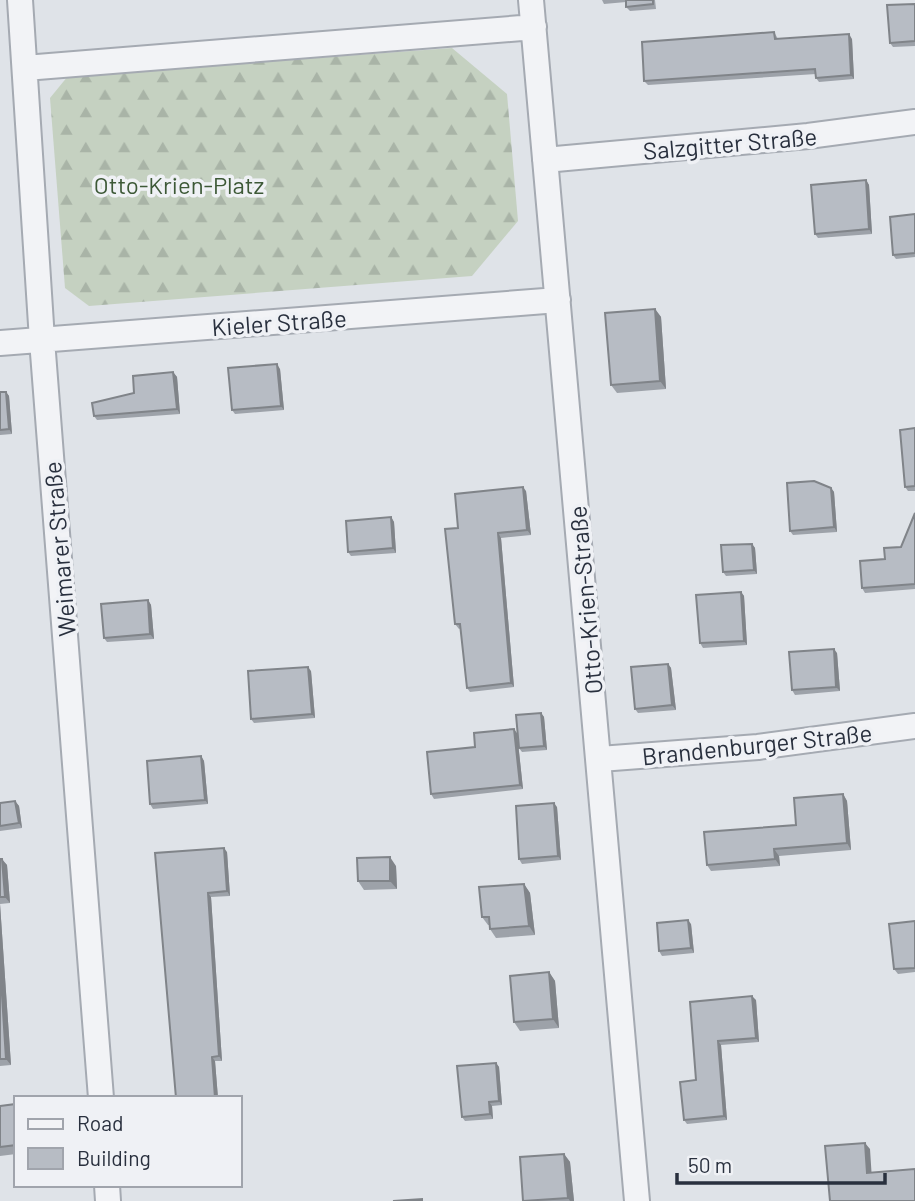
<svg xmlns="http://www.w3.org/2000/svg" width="915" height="1201" viewBox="0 0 915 1201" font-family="Barlow,sans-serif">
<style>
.forest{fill:url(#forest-firs)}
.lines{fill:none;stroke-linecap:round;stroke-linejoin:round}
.street-casing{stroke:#a5aab2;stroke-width:28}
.street{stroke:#f2f3f6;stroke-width:24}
.wall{fill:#9da2a9}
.shaded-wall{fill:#808489}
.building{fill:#b7bcc4;stroke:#808489;stroke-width:2}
.labels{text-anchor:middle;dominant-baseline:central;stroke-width:7;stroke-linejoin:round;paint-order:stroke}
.street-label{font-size:24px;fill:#29303e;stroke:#eff1f5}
.park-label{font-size:24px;fill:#3d5937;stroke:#eff1f5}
</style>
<defs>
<pattern id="forest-firs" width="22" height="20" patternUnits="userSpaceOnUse" patternTransform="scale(1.75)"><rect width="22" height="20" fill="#c5d1c1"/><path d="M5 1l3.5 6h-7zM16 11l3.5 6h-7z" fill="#a9b4a7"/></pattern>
</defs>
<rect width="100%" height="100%" fill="#dfe3e8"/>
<path class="forest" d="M 452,48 L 507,94 L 518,221 L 472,276 L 89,306 L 65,288 L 50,98 L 68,76 Z"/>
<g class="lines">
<g class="street-casing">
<path id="street" d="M 20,0 L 42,340 L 101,1098
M 531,0 L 637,1201
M 25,68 L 534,27
M 545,160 L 808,136 L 915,122
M 0,343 L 558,300
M 600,759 L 758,747 L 915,726
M 107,1185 L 108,1201"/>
</g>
<use href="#street" class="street"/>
</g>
<path class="wall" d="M 602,0 L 655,0 L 656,9 L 630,11 L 626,7 L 626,2 L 604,4 Z
M 915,4 L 915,46 L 893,47 L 890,43 Z
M 774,32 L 778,39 L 852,39 L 854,79 L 819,82 L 816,78 L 816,74 L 648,85 L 644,81 Z
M 866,180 L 869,185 L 872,234 L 818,238 L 815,234 Z
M 915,214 L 915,257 L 896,259 L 893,255 Z
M 655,309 L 661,317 L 666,389 L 617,393 L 611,385 Z
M 280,369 L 284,410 L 235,414 L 232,410 Z
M 173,372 L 177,377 L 180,414 L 97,420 L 94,416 Z
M 0,392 L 6,392 L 9,396 L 12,434 L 0,435 Z
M 915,428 L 915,491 L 908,491 L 905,487 Z
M 831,488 L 834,492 L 837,532 L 793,535 L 790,531 Z
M 526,491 L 531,535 L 501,538 L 514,687 L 470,692 L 467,688 L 461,628 L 459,629 L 455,624 L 458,528 Z
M 915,513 L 915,589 L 865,593 L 862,588 L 885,559 L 901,547 Z
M 391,517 L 394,522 L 396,553 L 351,556 L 348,552 Z
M 752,544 L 755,548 L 757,574 L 726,576 L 723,572 Z
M 741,592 L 744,596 L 747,645 L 703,648 L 700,643 Z
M 148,600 L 151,605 L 154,639 L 107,642 L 104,638 Z
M 837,653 L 840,691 L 795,695 L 792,690 Z
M 668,664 L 671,668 L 676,710 L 638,713 L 635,709 Z
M 311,671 L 315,718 L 254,723 L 251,719 Z
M 541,713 L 544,717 L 547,750 L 522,752 L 519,748 Z
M 517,733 L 523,789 L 434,799 L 431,794 L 475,747 Z
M 201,756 L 204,761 L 208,804 L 153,809 L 150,804 Z
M 843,794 L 847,801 L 851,850 L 779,856 L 780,866 L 711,871 L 707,865 L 796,825 Z
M 15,801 L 19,806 L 22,828 L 0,831 L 0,803 Z
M 557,807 L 561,860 L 522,864 L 519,859 Z
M 227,852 L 230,896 L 211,897 L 222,1061 L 215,1061 L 218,1098 L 155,853 Z
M 0,859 L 7,865 L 10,903 L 0,904 L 11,1065 L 0,1066 Z
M 396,866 L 397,889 L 364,890 L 358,881 Z
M 524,884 L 530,893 L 535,935 L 496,938 L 490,929 L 490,925 L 488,925 L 482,917 Z
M 915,921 L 915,972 L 898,974 L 894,969 Z
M 691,924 L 694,953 L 662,956 L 659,951 Z
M 549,972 L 555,981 L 559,1028 L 520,1031 L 514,1022 Z
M 756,1000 L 759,1042 L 721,1045 L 727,1120 L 687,1124 L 684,1120 L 696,1080 L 690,1002 Z
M 496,1063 L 499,1067 L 502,1105 L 492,1106 L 493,1119 L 465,1121 L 462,1117 Z
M 16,1104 L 16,1154 L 0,1156 L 0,1106 Z
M 564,1154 L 570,1162 L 574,1201 L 523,1201 Z"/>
<path class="shaded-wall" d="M 849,34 L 852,39 L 854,79 L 851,75 Z
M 866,180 L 869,185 L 872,234 L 869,229 Z
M 655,309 L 661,317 L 666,389 L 660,381 Z
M 277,364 L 280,369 L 284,410 L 281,406 Z
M 173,372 L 177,377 L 180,414 L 177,409 Z
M 6,392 L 9,396 L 12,434 L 9,429 Z
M 523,487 L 526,491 L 531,535 L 527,530 Z
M 831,488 L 834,492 L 837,532 L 834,527 Z
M 391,517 L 394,522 L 396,553 L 393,548 Z
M 498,533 L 501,538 L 514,687 L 511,683 Z
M 752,544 L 755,548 L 757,574 L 754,570 Z
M 741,592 L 744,596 L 747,645 L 744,641 Z
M 148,600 L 151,605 L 154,639 L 150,634 Z
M 834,649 L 837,653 L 840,691 L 836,687 Z
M 668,664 L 671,668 L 676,710 L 672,705 Z
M 308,667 L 311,671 L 315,718 L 312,714 Z
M 541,713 L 544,717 L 547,750 L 544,746 Z
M 514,729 L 517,733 L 523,789 L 520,785 Z
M 201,756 L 204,761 L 208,804 L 205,800 Z
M 843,794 L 847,801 L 851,850 L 847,843 Z
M 15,801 L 19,806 L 22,828 L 19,823 Z
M 554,803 L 557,807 L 561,860 L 558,856 Z
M 224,848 L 227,852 L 230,896 L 227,891 Z
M 774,849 L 779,856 L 780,866 L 775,859 Z
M 390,857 L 396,866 L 397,889 L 390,881 Z
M 2,859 L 7,865 L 10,903 L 5,897 Z
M 524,884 L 530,893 L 535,935 L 529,926 Z
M 208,893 L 211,897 L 222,1061 L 219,1056 Z
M 0,904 L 11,1065 L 6,1059 L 0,963 Z
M 688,920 L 691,924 L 694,953 L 691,948 Z
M 549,972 L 555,981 L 559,1028 L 553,1019 Z
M 752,996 L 756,1000 L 759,1042 L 756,1038 Z
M 718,1041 L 721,1045 L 727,1120 L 724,1116 Z
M 212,1057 L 215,1061 L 218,1098 L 215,1098 Z
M 496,1063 L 499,1067 L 502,1105 L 499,1101 Z
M 489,1102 L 492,1106 L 493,1119 L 490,1114 Z
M 865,1143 L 870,1149 L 872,1180 L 867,1173 Z
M 564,1154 L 570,1162 L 574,1201 L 570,1201 L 568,1198 Z"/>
<path class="building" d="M 626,0 L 653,0 L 653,4 L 626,7 Z
M 915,4 L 915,41 L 890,43 L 887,5 Z
M 774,32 L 775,39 L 849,34 L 851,75 L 816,78 L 815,69 L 644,81 L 642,42 Z
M 866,180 L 869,229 L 815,234 L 811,185 Z
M 915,214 L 915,253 L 893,255 L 890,217 Z
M 655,309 L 660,381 L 611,385 L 605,313 Z
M 277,364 L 281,406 L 232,410 L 228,368 Z
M 173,372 L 177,409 L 94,416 L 92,403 L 134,393 L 133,376 Z
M 0,392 L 6,392 L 9,429 L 0,430 Z
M 915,428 L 915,486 L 905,487 L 900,430 Z
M 814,481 L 831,488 L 834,527 L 790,531 L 787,483 Z
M 523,487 L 527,530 L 498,533 L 511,683 L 467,688 L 460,624 L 455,624 L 445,529 L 458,528 L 455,494 Z
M 915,513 L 915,584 L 862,588 L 860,561 L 885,559 L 884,548 L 901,547 Z
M 391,517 L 393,548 L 348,552 L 346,521 Z
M 752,544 L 754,570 L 723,572 L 721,545 Z
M 741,592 L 744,641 L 700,643 L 696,595 Z
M 148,600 L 150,634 L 104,638 L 101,604 Z
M 834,649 L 836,687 L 792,690 L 789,652 Z
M 668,664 L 672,705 L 635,709 L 631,667 Z
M 308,667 L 312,714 L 251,719 L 248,671 Z
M 541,713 L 544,746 L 519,748 L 516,715 Z
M 514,729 L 520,785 L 431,794 L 427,752 L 475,747 L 474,733 Z
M 201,756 L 205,800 L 150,804 L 147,761 Z
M 843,794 L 847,843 L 774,849 L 775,859 L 707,865 L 704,832 L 796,825 L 794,798 Z
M 15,801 L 19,823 L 0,826 L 0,803 Z
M 554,803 L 558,856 L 519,859 L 516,806 Z
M 224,848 L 227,891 L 208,893 L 219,1056 L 212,1057 L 215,1098 L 176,1098 L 155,853 Z
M 390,857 L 390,881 L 358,881 L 357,858 Z
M 0,859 L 2,859 L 5,897 L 0,897 Z
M 524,884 L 529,926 L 490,929 L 489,917 L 482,917 L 479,887 Z
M 688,920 L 691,948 L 659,951 L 657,923 Z
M 915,921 L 915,968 L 894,969 L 889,924 Z
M 0,963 L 6,1059 L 0,1059 Z
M 549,972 L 553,1019 L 514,1022 L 510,976 Z
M 752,996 L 756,1038 L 718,1041 L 724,1116 L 684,1120 L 680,1082 L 696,1080 L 690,1002 Z
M 496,1063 L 499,1101 L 489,1102 L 490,1114 L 462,1117 L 457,1066 Z
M 16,1104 L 16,1145 L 0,1147 L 0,1106 Z
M 865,1143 L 867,1173 L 915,1169 L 915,1201 L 830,1201 L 825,1146 Z
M 564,1154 L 568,1198 L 523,1201 L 520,1157 Z
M 422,1199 L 422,1201 L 393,1201 Z"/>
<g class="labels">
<g class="street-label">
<text transform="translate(730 143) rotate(-5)">Salzgitter Straße</text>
<text transform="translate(279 322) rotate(-4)">Kieler Straße</text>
<text transform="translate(59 549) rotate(-95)">Weimarer Straße</text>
<text transform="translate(585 600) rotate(-95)">Otto-Krien-Straße</text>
<text transform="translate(757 744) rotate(-6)">Brandenburger Straße</text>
</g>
<g class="park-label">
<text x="179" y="184">Otto-Krien-Platz</text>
</g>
</g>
<rect x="14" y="1096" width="228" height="91" fill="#eff1f5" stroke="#a0a4ac" stroke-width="2"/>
<rect x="28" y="1119" width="35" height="10" fill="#f2f3f6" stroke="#a0a4ac" stroke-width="2"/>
<text x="77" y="1131" font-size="21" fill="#29303e">Road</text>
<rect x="28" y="1148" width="35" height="21" fill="#b7bcc4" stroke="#a0a4ac" stroke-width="2"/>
<text x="77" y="1166" font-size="21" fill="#29303e">Building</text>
<path d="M677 1173v10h208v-10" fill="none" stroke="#29303e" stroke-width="3.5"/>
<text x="688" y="1173" font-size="21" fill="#29303e" stroke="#eff1f5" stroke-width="5" paint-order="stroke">50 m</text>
</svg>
